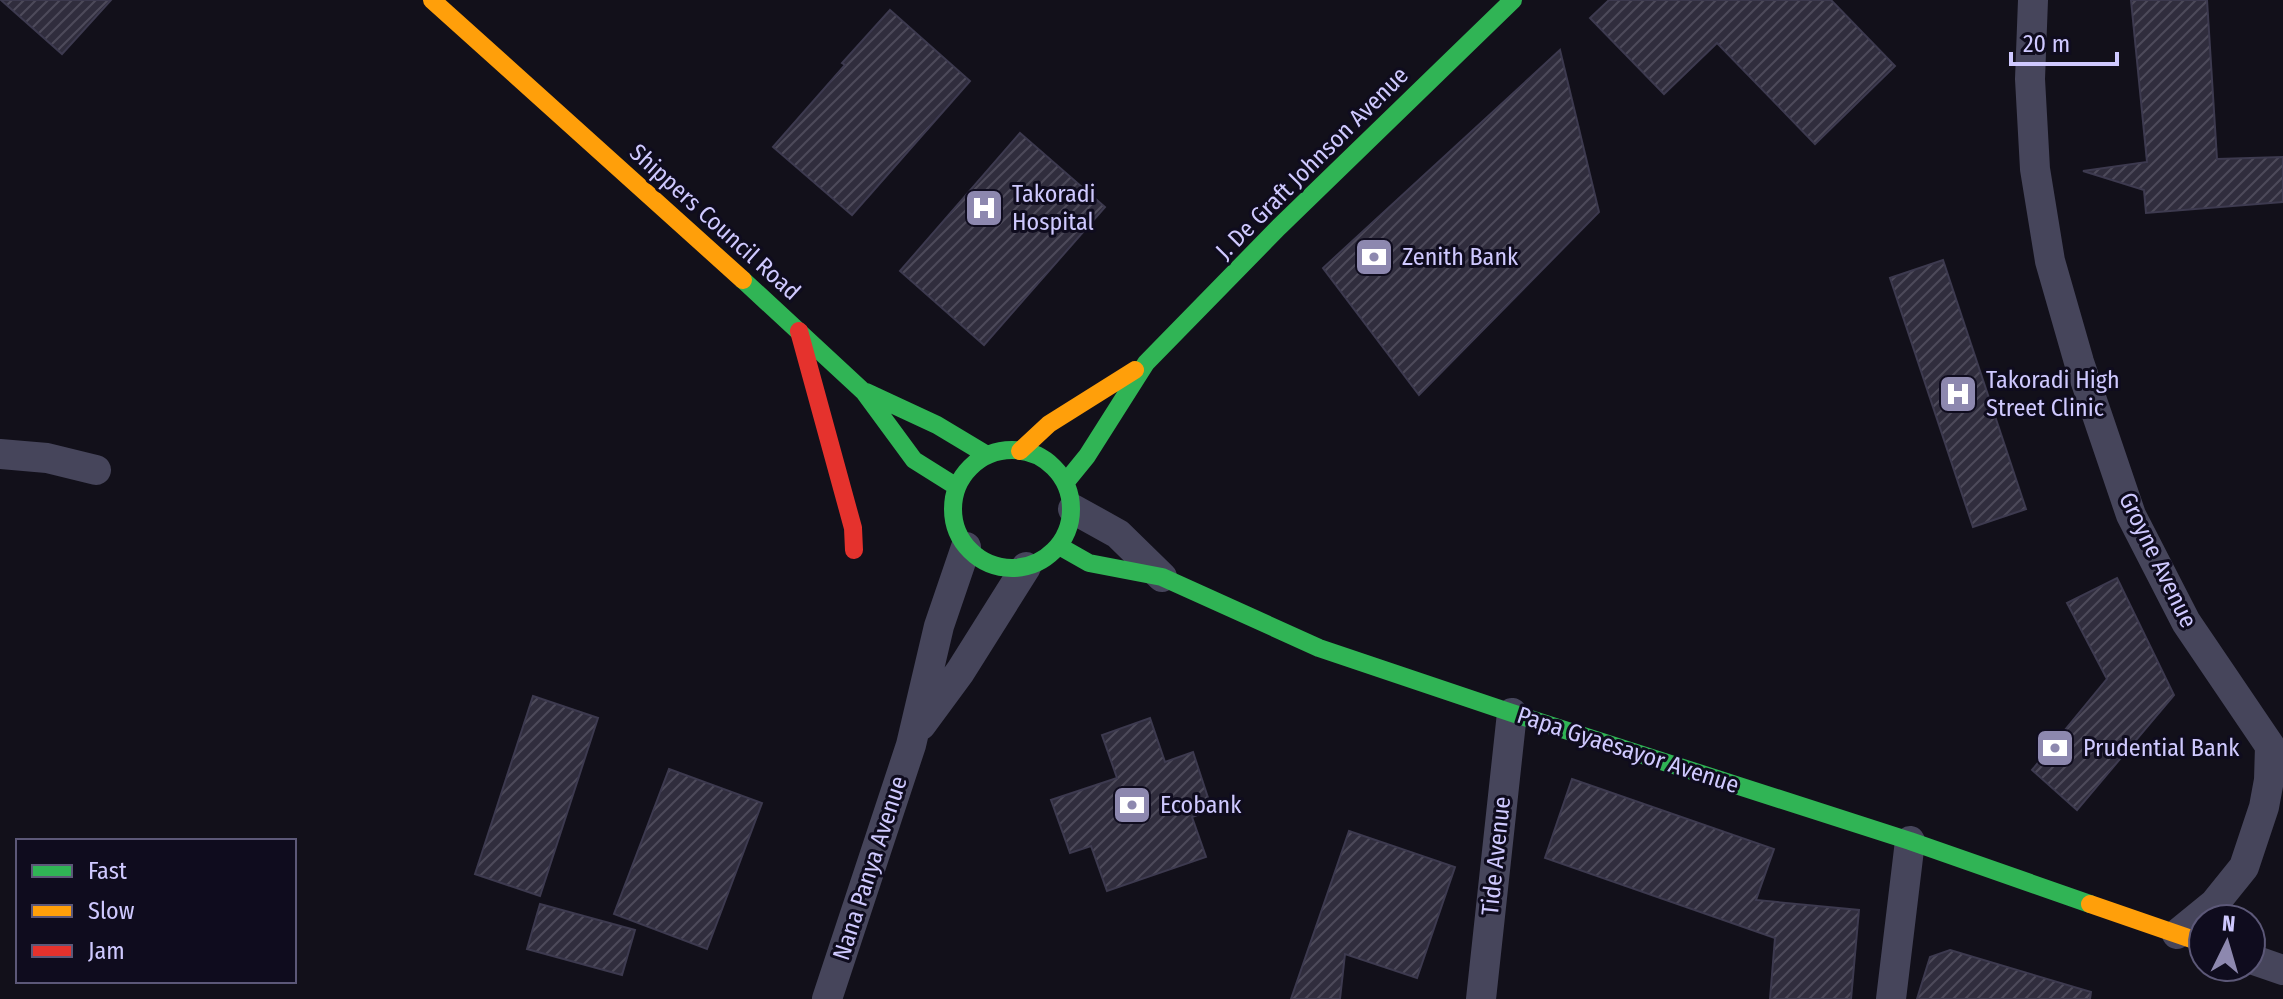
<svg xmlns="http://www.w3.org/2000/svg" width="2283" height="999" viewBox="0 0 2283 999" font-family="'Fira Sans Condensed',sans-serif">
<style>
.building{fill:url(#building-hatch);stroke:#3d3a4f;stroke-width:2}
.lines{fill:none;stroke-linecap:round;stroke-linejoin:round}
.street{stroke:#46455b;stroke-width:30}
.fast{stroke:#30b455;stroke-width:18}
.slow{stroke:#ff9f0a;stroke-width:18}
.jam{stroke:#e5322d;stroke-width:18}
.labels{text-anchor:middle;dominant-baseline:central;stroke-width:6;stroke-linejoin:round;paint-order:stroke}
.street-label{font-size:24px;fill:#cfc9ff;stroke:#0f0c1e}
.poi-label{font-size:24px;fill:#cfc9ff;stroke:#0f0c1e;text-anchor:start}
</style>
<defs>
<pattern id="building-hatch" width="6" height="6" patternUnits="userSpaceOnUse" patternTransform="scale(2)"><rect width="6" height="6" fill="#302d3d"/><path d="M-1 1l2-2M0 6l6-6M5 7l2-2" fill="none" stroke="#4d4a5a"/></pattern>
</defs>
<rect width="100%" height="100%" fill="#12101a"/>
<path class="building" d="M 1,0 L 111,0 L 62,54 Z
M 1609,0 L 1831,0 L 1895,66 L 1815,144 L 1717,43 L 1664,94 L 1590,18 Z
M 2131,0 L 2207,0 L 2217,159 L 2283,157 L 2283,202 L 2146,213 L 2144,190 L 2083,171 L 2147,162 Z
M 890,10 L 970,81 L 852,215 L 773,147 L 845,65 L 842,63 Z
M 1560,50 L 1599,212 L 1419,395 L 1323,268 Z
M 1020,133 L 1105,207 L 984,345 L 900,271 Z
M 1943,260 L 2026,509 L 1973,527 L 1890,278 Z
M 2117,578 L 2174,695 L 2077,810 L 2032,770 L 2107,679 L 2067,603 Z
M 533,696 L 598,718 L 540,896 L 475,874 Z
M 1150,718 L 1165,762 L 1193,752 L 1212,810 L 1192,817 L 1206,857 L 1107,891 L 1091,846 L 1070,853 L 1051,800 L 1117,778 L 1102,735 Z
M 669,769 L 762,803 L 707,949 L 614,914 Z
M 1572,779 L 1774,849 L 1756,900 L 1859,910 L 1851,999 L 1770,999 L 1775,938 L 1545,858 Z
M 1349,831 L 1455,867 L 1417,978 L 1345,954 L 1340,999 L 1291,999 Z
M 540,904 L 635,930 L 622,975 L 527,949 Z
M 1950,950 L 2091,992 L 2090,999 L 1917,999 L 1930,957 Z"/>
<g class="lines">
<path class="street" d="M 2033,0 L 2030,79 L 2035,169 L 2050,261 L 2079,362 L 2131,515 L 2186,622 L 2270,746 L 2269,780 L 2264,807 L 2244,867 L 2215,903 L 2177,934
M 0,454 L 47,458 L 96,470
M 1073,509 L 1118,534 L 1162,577
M 921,725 L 960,672 L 1026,567
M 2251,959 L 2283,970
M 827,999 L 911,745 L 939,626 L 966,547
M 1481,999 L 1512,713
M 1891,999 L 1910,841"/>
<path class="fast" d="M 743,280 L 864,392 L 914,460 L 957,487
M 866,392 L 937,425 L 987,455
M953 509a59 59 0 1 1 118 0a59 59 0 1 1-118 0Z
M 1065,483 L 1087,456 L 1146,363 L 1279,227 L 1513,0
M 1059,546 L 1089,563 L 1162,577 L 1319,648 L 1512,713 L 1910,841 L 2090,904"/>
<path class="slow" d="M 432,0 L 743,280
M 1020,451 L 1049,424 L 1135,370
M 2090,904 L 2203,943"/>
<path class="jam" d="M 799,331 L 853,528 L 854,550"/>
</g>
<defs>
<g id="hospital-square" transform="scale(2)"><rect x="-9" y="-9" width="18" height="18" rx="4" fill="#8d88af" stroke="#0f0c1e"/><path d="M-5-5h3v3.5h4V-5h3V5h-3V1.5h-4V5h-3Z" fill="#fff"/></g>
<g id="bank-square" transform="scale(2)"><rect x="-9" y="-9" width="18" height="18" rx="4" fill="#8d88af" stroke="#0f0c1e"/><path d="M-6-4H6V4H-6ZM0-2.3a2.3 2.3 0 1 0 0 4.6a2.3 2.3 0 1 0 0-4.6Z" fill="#fff"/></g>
</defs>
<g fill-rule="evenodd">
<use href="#hospital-square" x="984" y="208"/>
<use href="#bank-square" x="1374" y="257"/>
<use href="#hospital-square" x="1958" y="394"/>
<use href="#bank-square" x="2055" y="748"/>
<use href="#bank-square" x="1132" y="805"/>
</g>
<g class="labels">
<g class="street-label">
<text transform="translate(1312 163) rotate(-45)">J. De Graft Johnson Avenue</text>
<text transform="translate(715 222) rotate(42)">Shippers Council Road</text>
<text transform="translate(2158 560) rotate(64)">Groyne Avenue</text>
<text transform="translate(1628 750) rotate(18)">Papa Gyaesayor Avenue</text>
<text transform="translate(1496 856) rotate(-84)">Tide Avenue</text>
<text transform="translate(870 868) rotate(-72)">Nana Panya Avenue</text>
</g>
<g class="poi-label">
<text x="1012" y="194">Takoradi<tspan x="1012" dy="28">Hospital</tspan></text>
<text x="1402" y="257">Zenith Bank</text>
<text x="1986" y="380">Takoradi High<tspan x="1986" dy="28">Street Clinic</tspan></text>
<text x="2083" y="748">Prudential Bank</text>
<text x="1160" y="805">Ecobank</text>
</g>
</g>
<rect x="16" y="839" width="280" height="144" fill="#0f0c1e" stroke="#5c5878" stroke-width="2"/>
<rect x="32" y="865" width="40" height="12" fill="#30b455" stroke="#5c5878" stroke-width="2"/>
<text x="88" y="879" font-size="24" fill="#cfc9ff">Fast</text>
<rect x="32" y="905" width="40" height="12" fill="#ff9f0a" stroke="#5c5878" stroke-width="2"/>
<text x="88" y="919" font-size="24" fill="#cfc9ff">Slow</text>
<rect x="32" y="945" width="40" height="12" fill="#e5322d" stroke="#5c5878" stroke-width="2"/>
<text x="88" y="959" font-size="24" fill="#cfc9ff">Jam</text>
<g transform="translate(2227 943) rotate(5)"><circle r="38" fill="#0f0c1e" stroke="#5c5878" stroke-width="2"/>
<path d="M0-6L14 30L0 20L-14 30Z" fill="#8d88af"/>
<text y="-12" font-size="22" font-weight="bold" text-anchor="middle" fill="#cfc9ff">N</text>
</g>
<path d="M2011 52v12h106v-12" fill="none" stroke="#cfc9ff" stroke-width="4"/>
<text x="2023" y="52" font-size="24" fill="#cfc9ff" stroke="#0f0c1e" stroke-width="6" paint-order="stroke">20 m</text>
</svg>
